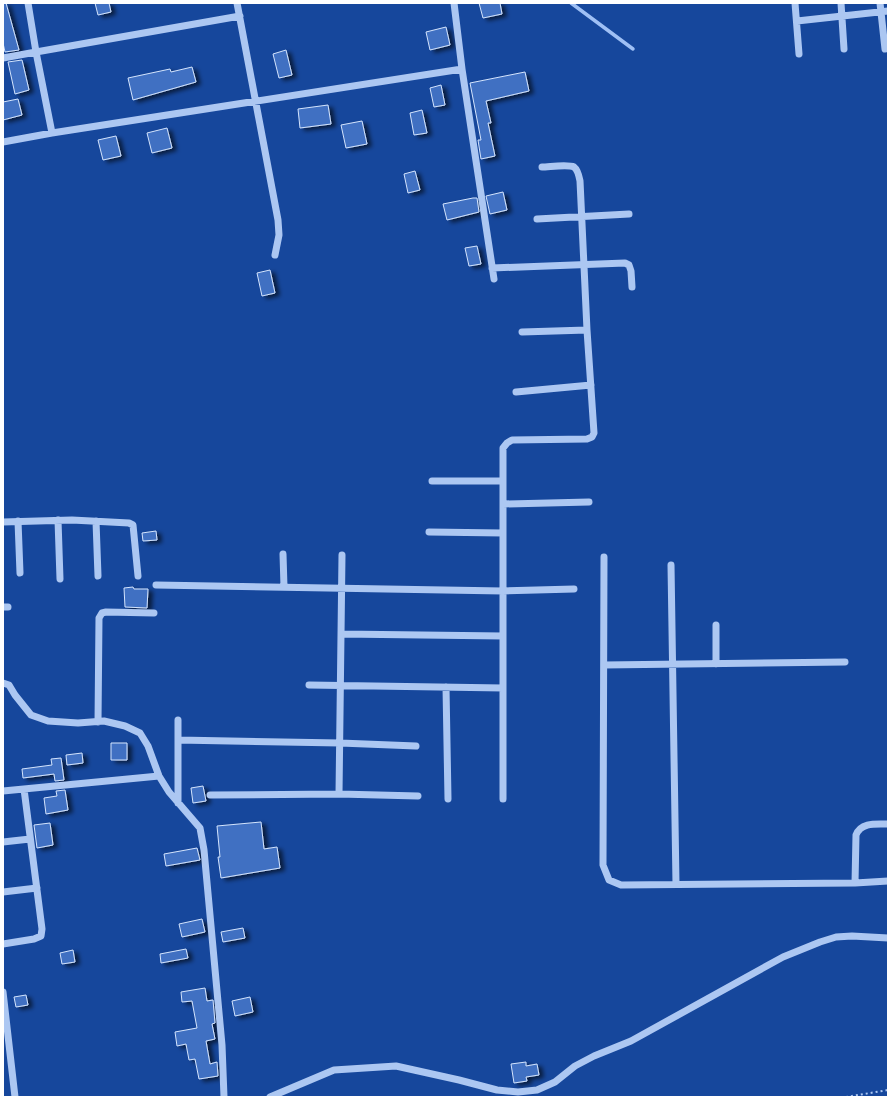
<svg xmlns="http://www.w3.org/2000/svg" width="891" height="1100" viewBox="0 0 891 1100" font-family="'PT Sans Narrow',sans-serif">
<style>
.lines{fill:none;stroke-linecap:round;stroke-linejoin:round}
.stream{stroke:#9fc0f5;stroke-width:3.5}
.building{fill:#3f70c2;stroke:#d4e4fd;filter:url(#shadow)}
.path{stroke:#acc7f2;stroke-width:2;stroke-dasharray:2 3;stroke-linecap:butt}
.minor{stroke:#acc7f2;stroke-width:7}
</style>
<defs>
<filter id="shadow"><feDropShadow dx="4.5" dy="2.5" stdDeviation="2" flood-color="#0009"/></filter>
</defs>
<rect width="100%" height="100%" fill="#16479c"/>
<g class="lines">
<path class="stream" d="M 571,3 L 633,49"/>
</g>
<path class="building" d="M 6,3 L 19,50 L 5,52 L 3,43 L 3,4 Z
M 95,3 L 109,3 L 111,12 L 98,15 Z
M 479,3 L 500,3 L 502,14 L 483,18 Z
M 446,27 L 450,45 L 430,50 L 426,32 Z
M 286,50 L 292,75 L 279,78 L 273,54 Z
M 22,60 L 29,90 L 15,94 L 8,62 Z
M 192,67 L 196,82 L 133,100 L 128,78 L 170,69 L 171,72 Z
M 525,72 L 529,91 L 486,101 L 491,123 L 488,123 L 495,156 L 481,159 L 478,140 L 481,140 L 470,83 Z
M 441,85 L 445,105 L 434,107 L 430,88 Z
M 18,99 L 22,115 L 3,120 L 3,102 Z
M 328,105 L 331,124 L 300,128 L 298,109 Z
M 422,110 L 427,133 L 414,135 L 410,113 Z
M 362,121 L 367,144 L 346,148 L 341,125 Z
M 167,128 L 172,148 L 152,153 L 147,133 Z
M 116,136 L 121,156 L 103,160 L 98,140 Z
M 415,171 L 420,190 L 408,193 L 404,174 Z
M 503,192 L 507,210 L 490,214 L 486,196 Z
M 473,198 L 477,198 L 479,212 L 447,220 L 443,204 Z
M 477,246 L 481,264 L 469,266 L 465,248 Z
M 270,270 L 275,293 L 262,296 L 257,273 Z
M 156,531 L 157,540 L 143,541 L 142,533 Z
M 133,587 L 134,589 L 148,589 L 147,608 L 125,607 L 124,588 Z
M 111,743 L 127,743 L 127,760 L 111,760 Z
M 82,753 L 83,763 L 67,765 L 66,755 Z
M 61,758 L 64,780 L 55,781 L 54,774 L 23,778 L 22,769 L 52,765 L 51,759 Z
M 203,786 L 206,801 L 193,803 L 191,788 Z
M 65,790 L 68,810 L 46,814 L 44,798 L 57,796 L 56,791 Z
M 261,822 L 264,849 L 277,847 L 280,868 L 221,878 L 218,857 L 220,857 L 217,826 Z
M 50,823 L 53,845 L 37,848 L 34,825 Z
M 197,848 L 200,860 L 166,866 L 164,854 Z
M 202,919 L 205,932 L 182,937 L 179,924 Z
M 243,928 L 245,938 L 223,942 L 221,932 Z
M 186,949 L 188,958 L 161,963 L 160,954 Z
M 73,950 L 75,962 L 62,964 L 60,953 Z
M 205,988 L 207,1001 L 213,1000 L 215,1023 L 212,1024 L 215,1039 L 206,1041 L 210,1064 L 217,1062 L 218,1076 L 199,1079 L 195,1059 L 189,1060 L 186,1044 L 177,1046 L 175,1032 L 197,1028 L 192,1001 L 182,1002 L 181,992 Z
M 26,995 L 28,1005 L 16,1007 L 14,997 Z
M 250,997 L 253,1012 L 235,1016 L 232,1001 Z
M 526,1062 L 526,1066 L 537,1064 L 539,1075 L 526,1077 L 527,1081 L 514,1083 L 511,1064 Z"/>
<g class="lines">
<path class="path" d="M 846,1097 L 888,1090"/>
<path class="minor" d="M 28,3 L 36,52 L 240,16
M 237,3 L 278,220 L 279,235 L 275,255
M 795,3 L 799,54
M 841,3 L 844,49
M 880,3 L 885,49
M 797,21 L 888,11
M 3,58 L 36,52 L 52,133
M 462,69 L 494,279
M 3,142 L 52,133 L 462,69 L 454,3
M 537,219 L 629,214
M 492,268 L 625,263 L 629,265 L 631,271 L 632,287
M 522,332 L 587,330
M 516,392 L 591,385
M 432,481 L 503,481
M 503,504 L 589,502
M 58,520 L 60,579
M 18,521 L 20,573
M 96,521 L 98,576
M 3,522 L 72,520 L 129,523 L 133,525 L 138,576
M 429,532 L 503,533
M 283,554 L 284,587
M 604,557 L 603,865 L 609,880 L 621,885 L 855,883 L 888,881
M 671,565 L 676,884
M 156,585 L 503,591 L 574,589
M 3,607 L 8,607
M 341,634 L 503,636
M 716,664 L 716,625
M 604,665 L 845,662
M 3,683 L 9,685 L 15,695 L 31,715 L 48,721 L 78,723 L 104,721 L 125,726 L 140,733 L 148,746 L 159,776 L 169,792 L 200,828 L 204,850 L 222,1045 L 224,1097
M 309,685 L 503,688
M 446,687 L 448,799
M 98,722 L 99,618 L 102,613 L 106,612 L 154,613
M 178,740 L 340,743 L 416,746
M 3,791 L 159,776
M 339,794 L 342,555
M 210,795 L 339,794 L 418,796
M 503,799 L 503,448 L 507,443 L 512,440 L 587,439 L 592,437 L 594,433 L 587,330 L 580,181 C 579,176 578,170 574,167 C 568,164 549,167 542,167
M 178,803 L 178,720
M 3,842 L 30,839
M 855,883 L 856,835 C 861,822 876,824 888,824
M 3,892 L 37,888
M 3,944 L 34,939 L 41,936 L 42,929 L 24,789
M 3,992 L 15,1097
M 270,1097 L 334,1070 L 396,1066 L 459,1080 L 497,1090 L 518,1092 L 537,1090 L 555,1082 L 575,1066 L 594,1056 L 631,1041 L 783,957 L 820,942 L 836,937 L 852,936 L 888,938"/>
</g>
<rect width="891" height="1100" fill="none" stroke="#ffffff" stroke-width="8"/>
</svg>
